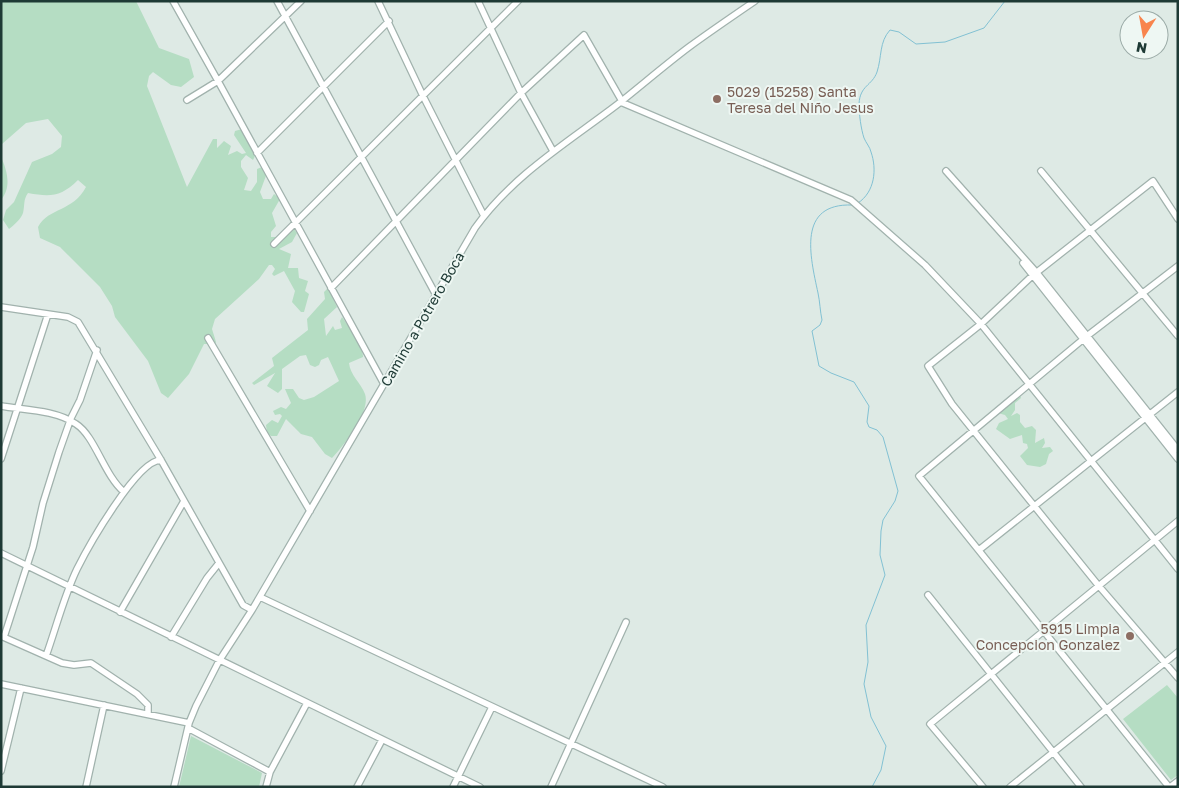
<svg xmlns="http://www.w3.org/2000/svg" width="1179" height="788" viewBox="0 0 1179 788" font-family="'Golos Text',sans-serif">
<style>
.green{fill:#b5ddc3}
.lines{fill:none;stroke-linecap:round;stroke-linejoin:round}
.stream{stroke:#82c1d3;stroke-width:1}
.minor-casing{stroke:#a1b2ad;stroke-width:8}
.minor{stroke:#fff;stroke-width:5.5}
.education-dot{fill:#8d6e63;stroke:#eef7f3;stroke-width:2}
.labels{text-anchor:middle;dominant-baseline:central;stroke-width:4;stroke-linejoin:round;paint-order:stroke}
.education-label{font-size:14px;fill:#785e54;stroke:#eef7f3;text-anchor:start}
.street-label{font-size:14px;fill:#1e3a35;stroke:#eef7f3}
</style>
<rect width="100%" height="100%" fill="#deeae5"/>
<path class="green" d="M 1,1 L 136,1 L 159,48 L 189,59 L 194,77 L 181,87 L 171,85 L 153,72 L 149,76 L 147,86 L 187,187 L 213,139 L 217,139 L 217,148 L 224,141 L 231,146 L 228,155 L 237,151 L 242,154 L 246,153 L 234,135 L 235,131 L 242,129 L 255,156 L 253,160 L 246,155 L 241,161 L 241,167 L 248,178 L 244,190 L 251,191 L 257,182 L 257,169 L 262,167 L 267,173 L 260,192 L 263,199 L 271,199 L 274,194 L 280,199 L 272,213 L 276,226 L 271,232 L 271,237 L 283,237 L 294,229 L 297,233 L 292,242 L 279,249 L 291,254 L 288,268 L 298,268 L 299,278 L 308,281 L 305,291 L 309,294 L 304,312 L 301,312 L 292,302 L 295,291 L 284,271 L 274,276 L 272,274 L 275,269 L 272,265 L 269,265 L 259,279 L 215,319 L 212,329 L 216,342 L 215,344 L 204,344 L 189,374 L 168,398 L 161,393 L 148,361 L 115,317 L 112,306 L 100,287 L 60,247 L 40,238 L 38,227 C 49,207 73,212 86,187 L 78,180 C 61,197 50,197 28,193 C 23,200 25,205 23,213 C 21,219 14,225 9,229 L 3,220 L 6,210 L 14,202 L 32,162 L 52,154 L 61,147 L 62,136 L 48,119 L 26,123 L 2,144 L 1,147 Z
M 1,157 C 7,170 12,187 1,200 Z
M 327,289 L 329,290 L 337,307 L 324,319 L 326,336 L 333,326 L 335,330 L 342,328 L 340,321 L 342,317 C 347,324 364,349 363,357 L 349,363 C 350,375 361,383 365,394 C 371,412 344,445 332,458 L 325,454 L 312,437 L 301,434 L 286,419 L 277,436 L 271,436 L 267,433 L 266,425 L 272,420 L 278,423 L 282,416 L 280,414 L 275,415 L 273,411 L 281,407 L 286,409 L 291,403 L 285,389 L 293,389 L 299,398 L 304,400 L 314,397 L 339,381 L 328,357 L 321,360 L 319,365 L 315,367 L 310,365 L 306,355 L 300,356 L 282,369 L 282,389 L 278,393 L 267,386 L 275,373 L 254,385 L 252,383 L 274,366 L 272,358 L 308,330 L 307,319 L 325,299 L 324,292 Z
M 1020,395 L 1021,398 L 1015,403 L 1015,410 L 1011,416 L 1017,413 L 1020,415 L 1020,422 L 1025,428 L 1032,426 L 1036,430 L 1035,443 L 1044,438 L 1045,443 L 1042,448 L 1050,447 L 1053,451 L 1049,454 L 1046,464 L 1040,467 L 1027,465 L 1020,456 L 1028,448 L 1027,444 L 1023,443 L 1022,435 L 1010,439 L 996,429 L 999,423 L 1008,419 L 1005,415 L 998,413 Z
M 1167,685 L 1178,698 L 1178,775 L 1171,780 L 1123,719 Z
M 191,736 L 262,773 L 259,787 L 179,787 Z"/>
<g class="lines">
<path class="stream" d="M 858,203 C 875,192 877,169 871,152 C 870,147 866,143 864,138 C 861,129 859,114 859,104 C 860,85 872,86 877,72 C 882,57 879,42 890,30 L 899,32 L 916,44 L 945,42 L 984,28 L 1005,1
M 852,205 C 797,203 810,256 818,293 C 820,302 820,311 822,320 L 820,325 L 812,331 L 819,366 L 831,373 L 854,382 L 869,406 L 867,422 L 869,427 L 877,430 L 883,437 L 898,491 L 895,501 L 883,520 L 881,531 L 880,555 L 885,575 L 866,625 L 868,662 L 864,684 L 871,717 L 886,746 L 881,770 L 872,787"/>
<g class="minor-casing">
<path id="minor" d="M 173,1 L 218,81 L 384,384
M 277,1 L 436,295
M 378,1 L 423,96 L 484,216
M 478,1 L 521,93 L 553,151
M 187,100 L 218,81 L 301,1
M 257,153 L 389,21
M 946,171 L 1037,273 L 1178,450
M 1041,171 L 1178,336
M 1178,219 L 1153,181 L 1032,276 L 981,324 L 928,366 L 952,404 L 1098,585 L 1178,678
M 274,244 L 518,1
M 1023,263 L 1178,459
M 331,288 L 521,93 L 584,35 L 623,103 L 851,200 L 925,265 L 981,324 L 1178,569
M 1,307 L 68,317 L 78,322 L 161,460 L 243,605 L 252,610
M 208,338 L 310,511
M 1,406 C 24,410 56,410 76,424 C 95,436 104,475 124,492
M 1,459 L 48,314
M 979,550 L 1178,392
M 1,553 L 480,787
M 928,595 L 1081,787
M 260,597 L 663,787
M 120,612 L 184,501
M 1,636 L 62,663 L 74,665 L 91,663 L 137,694 L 148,705 L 148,714
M 4,637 L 33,547 L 43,503 L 59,452 L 71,418 L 80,400 L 97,350
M 171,637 L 207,578 L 219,563
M 46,656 C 56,628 64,596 77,569 C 88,547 137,460 161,460
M 1,684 L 189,723
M 188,728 L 270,772
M 1,771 L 21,688
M 86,787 L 104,705
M 174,787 L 189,723 L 196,706 L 219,661 L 252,610 L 475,228 C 513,175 567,143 618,104 C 642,85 665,65 689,47 C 711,31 733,16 755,1
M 266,787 L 270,772 L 307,703
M 357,787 L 382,740
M 453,787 L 492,707
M 551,787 L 626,622
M 983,787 L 930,724 L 1178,521
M 1010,787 L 1178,652
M 1169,787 L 919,476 L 1087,336 L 1178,266
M 1170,787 L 1178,781"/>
</g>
<use href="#minor" class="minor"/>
</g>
<g class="education-dot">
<circle cx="717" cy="99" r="5"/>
<circle cx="1130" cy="636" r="5"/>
</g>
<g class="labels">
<g class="education-label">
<text x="727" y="91">5029 (15258) Santa<tspan x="727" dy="16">Teresa del Niño Jesus</tspan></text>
<text x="1120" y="628" text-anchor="end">5915 Limpia<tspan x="1120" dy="16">Concepcion Gonzalez</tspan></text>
</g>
<g class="street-label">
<text transform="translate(422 319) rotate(-60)">Camino a Potrero Boca</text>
</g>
</g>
<rect width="1179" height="788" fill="none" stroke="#1e3a35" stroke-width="5"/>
<g transform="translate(1144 35) rotate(191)"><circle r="24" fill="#eef7f3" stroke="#9baba7"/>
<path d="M0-4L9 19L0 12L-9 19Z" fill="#f8844d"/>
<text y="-8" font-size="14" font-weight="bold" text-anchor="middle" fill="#1e3a35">N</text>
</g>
</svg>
